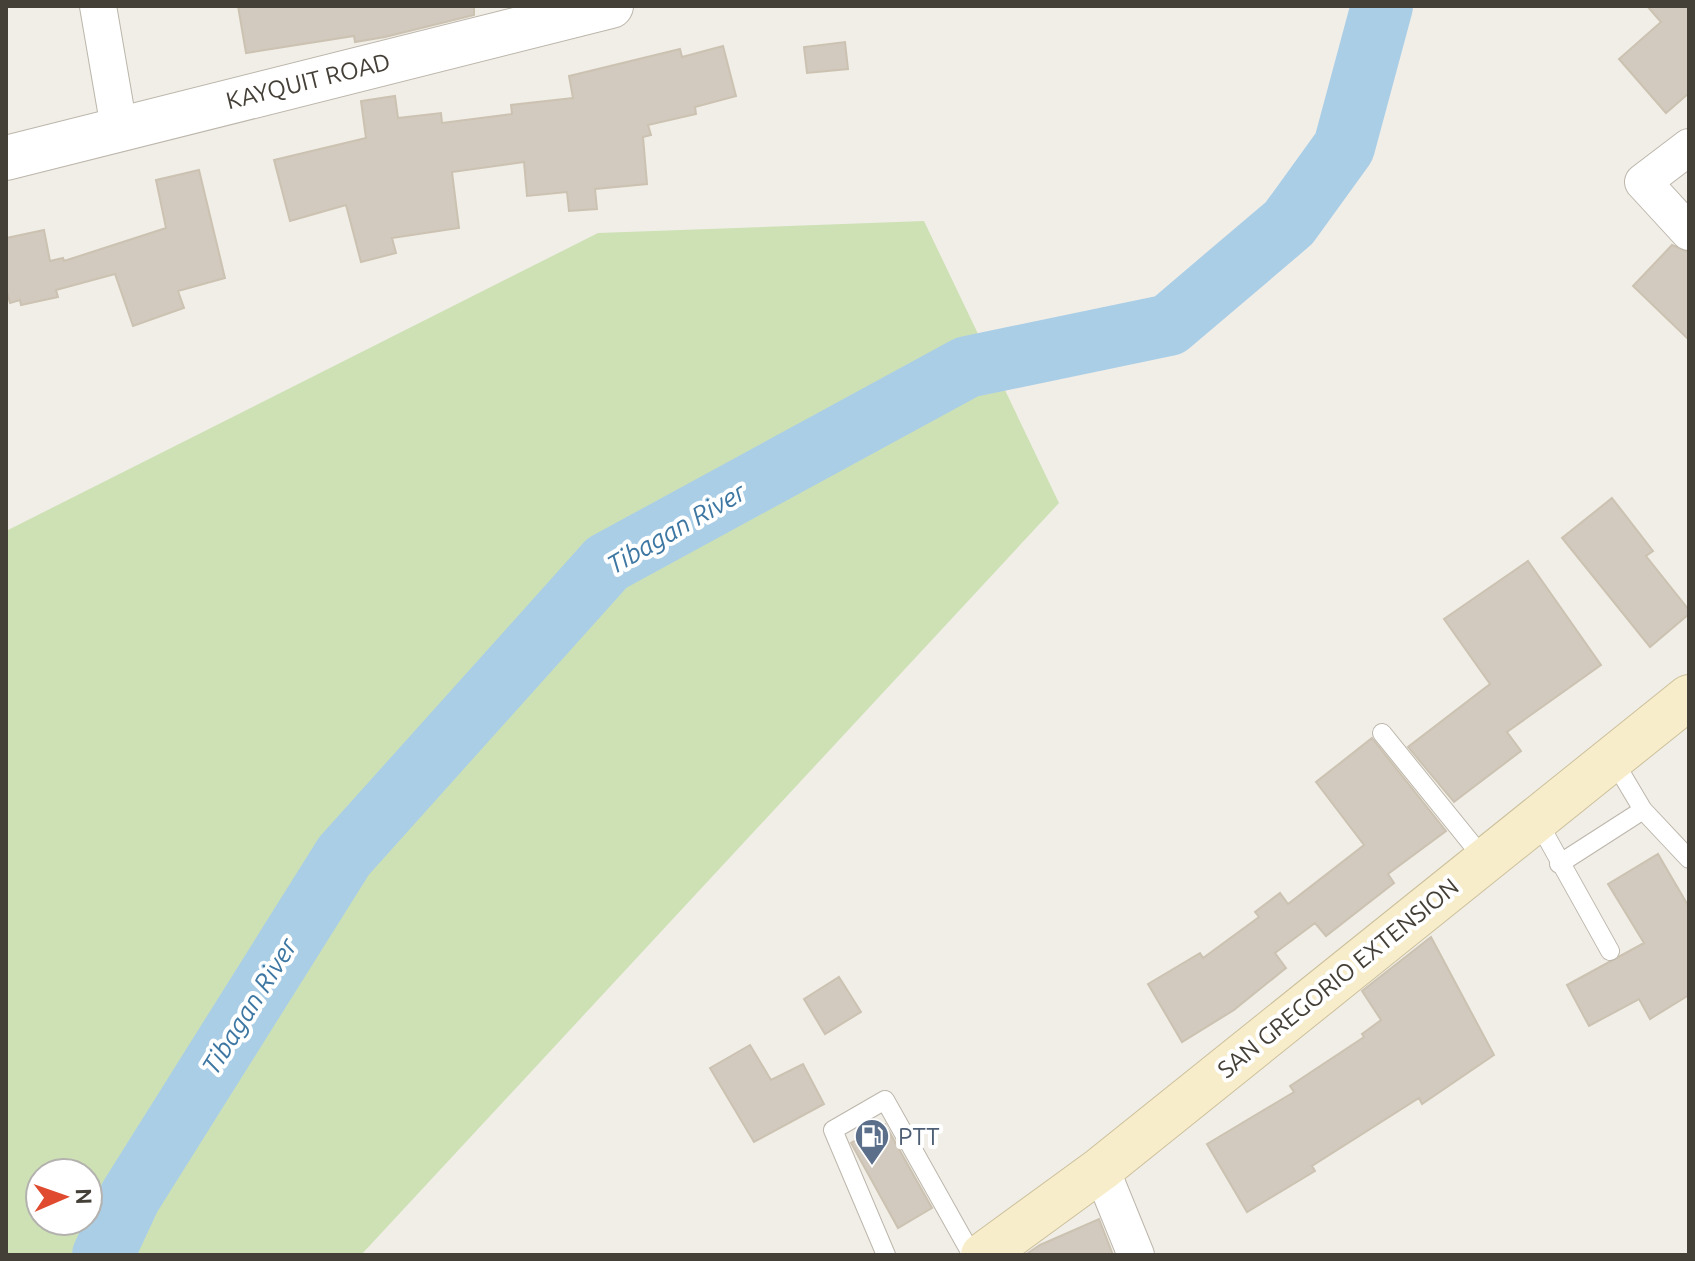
<svg xmlns="http://www.w3.org/2000/svg" width="1695" height="1261" viewBox="0 0 1695 1261" font-family="Ubuntu,sans-serif">
<style>
.green{fill:#cde1b5;fill-rule:evenodd}
.lines{fill:none;stroke-linecap:round;stroke-linejoin:round}
.river{stroke:#abcee7;stroke-width:62}
.building{fill:#d2cabe;stroke:#ccc2b2;stroke-width:2}
.service-casing{stroke:#bcb6ab;stroke-width:20}
.minor-casing{stroke:#bcb6ab;stroke-width:38}
.tertiary-casing{stroke:#bcb6ab;stroke-width:46}
.secondary-casing{stroke:#ccc09c;stroke-width:46}
.service{stroke:#fff;stroke-width:18}
.minor{stroke:#fff;stroke-width:36}
.tertiary{stroke:#fff;stroke-width:44}
.secondary{stroke:#f8edcb;stroke-width:44}
.labels{text-anchor:middle;dominant-baseline:central;stroke-width:8;stroke-linejoin:round;paint-order:stroke}
.street-label{font-size:24px;fill:#443f37;stroke:#fff}
.service-label{font-size:24px;fill:#4e5e75;stroke:#fff;text-anchor:start}
.water-label{font-size:26px;font-style:italic;fill:#3d77a2;stroke:#fff}
</style>
<rect width="100%" height="100%" fill="#f1eee7"/>
<path class="green" d="M 924,221 L 1059,503 L 361,1255 L 6,1255 L 6,531 L 598,233 ZM 40,1173 L 88,1173 L 88,1221 L 40,1221 Z"/>
<g class="lines">
<path class="river" d="M 103,1255 L 130,1197 L 344,856 L 607,563 L 967,367 L 1169,325 L 1289,223 L 1344,147 L 1382,6"/>
</g>
<path class="building" d="M 238,6 L 474,6 L 474,15 L 385,37 L 355,42 L 354,36 L 246,53 Z
M 1647,6 L 1689,6 L 1689,93 L 1666,113 L 1619,59 L 1661,22 Z
M 845,42 L 848,69 L 807,73 L 804,47 Z
M 723,46 L 736,96 L 695,107 L 696,114 L 648,125 L 651,135 L 643,137 L 647,184 L 595,189 L 597,209 L 569,211 L 567,192 L 527,196 L 524,162 L 452,172 L 459,228 L 392,238 L 396,253 L 361,262 L 346,205 L 290,221 L 274,160 L 366,138 L 361,101 L 395,96 L 398,118 L 441,113 L 442,123 L 512,114 L 511,105 L 573,98 L 569,76 L 680,49 L 682,57 Z
M 199,170 L 225,278 L 178,291 L 184,308 L 133,326 L 115,274 L 56,290 L 58,297 L 21,305 L 20,300 L 10,303 L 6,289 L 6,238 L 44,230 L 50,261 L 63,258 L 64,261 L 166,228 L 156,180 Z
M 1672,245 L 1689,252 L 1689,340 L 1633,286 Z
M 1612,498 L 1653,551 L 1646,556 L 1689,610 L 1689,614 L 1650,647 L 1562,538 Z
M 1528,561 L 1601,665 L 1507,732 L 1521,751 L 1454,802 L 1408,747 L 1490,684 L 1444,619 Z
M 1372,738 L 1446,831 L 1388,874 L 1394,883 L 1326,936 L 1315,923 L 1275,953 L 1286,968 L 1234,1010 L 1182,1042 L 1148,984 L 1200,953 L 1203,958 L 1259,917 L 1255,912 L 1280,893 L 1288,904 L 1364,845 L 1316,782 Z
M 1658,854 L 1689,907 L 1689,995 L 1650,1019 L 1639,999 L 1589,1026 L 1567,985 L 1644,943 L 1608,884 Z
M 1431,937 L 1494,1055 L 1422,1104 L 1419,1098 L 1312,1166 L 1315,1171 L 1247,1212 L 1207,1144 L 1294,1092 L 1290,1086 L 1364,1037 L 1362,1034 L 1381,1020 L 1362,991 Z
M 839,977 L 861,1012 L 825,1034 L 804,999 Z
M 750,1045 L 771,1080 L 803,1064 L 824,1104 L 754,1142 L 710,1068 Z
M 885,1124 L 932,1208 L 898,1228 L 851,1143 Z
M 1099,1219 L 1113,1255 L 1025,1255 L 1040,1245 Z"/>
<g class="lines">
<g class="service-casing">
<path id="service" d="M 1382,733 L 1484,859
M 1612,758 L 1643,810 L 1689,859
M 1537,820 L 1610,951
M 1559,864 L 1643,810
M 886,1255 L 833,1130 L 885,1100 L 972,1255"/>
</g>
<g class="minor-casing">
<path id="minor" d="M 98,6 L 119,128
M 1689,147 L 1643,182 L 1689,232
M 1101,1169 L 1136,1255"/>
</g>
<g class="tertiary-casing">
<path id="tertiary" d="M 6,158 L 611,6"/>
</g>
<g class="secondary-casing">
<path id="secondary" d="M 983,1255 L 1101,1169 L 1689,697"/>
</g>
<use href="#service" class="service"/>
<use href="#minor" class="minor"/>
<use href="#tertiary" class="tertiary"/>
<use href="#secondary" class="secondary"/>
</g>
<defs>
<g id="fuel-pin" transform="scale(1.8)"><path d="M0 17L-7.5 6A9.5 9.5 0 1 1 7.5 6Z" fill="#5c6f8a" stroke="#fff"/><path d="M-5.5-6h7V0h2V4h1.3V-2.5L3-4.5l.8-.8L6-3V5H2.5V1h-1V6h-7ZM-4.2-4.7v3.2H.2V-4.7Z" fill="#fff"/></g>
</defs>
<g fill-rule="evenodd">
<use href="#fuel-pin" x="872" y="1136"/>
</g>
<g class="labels">
<g class="street-label">
<text transform="translate(308 81) rotate(-14)">KAYQUIT ROAD</text>
<text transform="translate(1338 978) rotate(-39)">SAN GREGORIO EXTENSION</text>
</g>
<g class="service-label">
<text x="898" y="1136">PTT</text>
</g>
<g class="water-label">
<text transform="translate(676 528) rotate(-30)">Tibagan River</text>
<text transform="translate(249 1006) rotate(-58)">Tibagan River</text>
</g>
</g>
<rect width="1695" height="1261" fill="none" stroke="#443f37" stroke-width="16"/>
<g transform="translate(64 1197) rotate(88)"><circle r="38" fill="#ffffff" stroke="#b4b2af" stroke-width="2"/>
<path d="M0-6L14 30L0 20L-14 30Z" fill="#e04b30"/>
<text y="-12" font-size="22" font-weight="bold" text-anchor="middle" fill="#443f37">N</text>
</g>
</svg>
